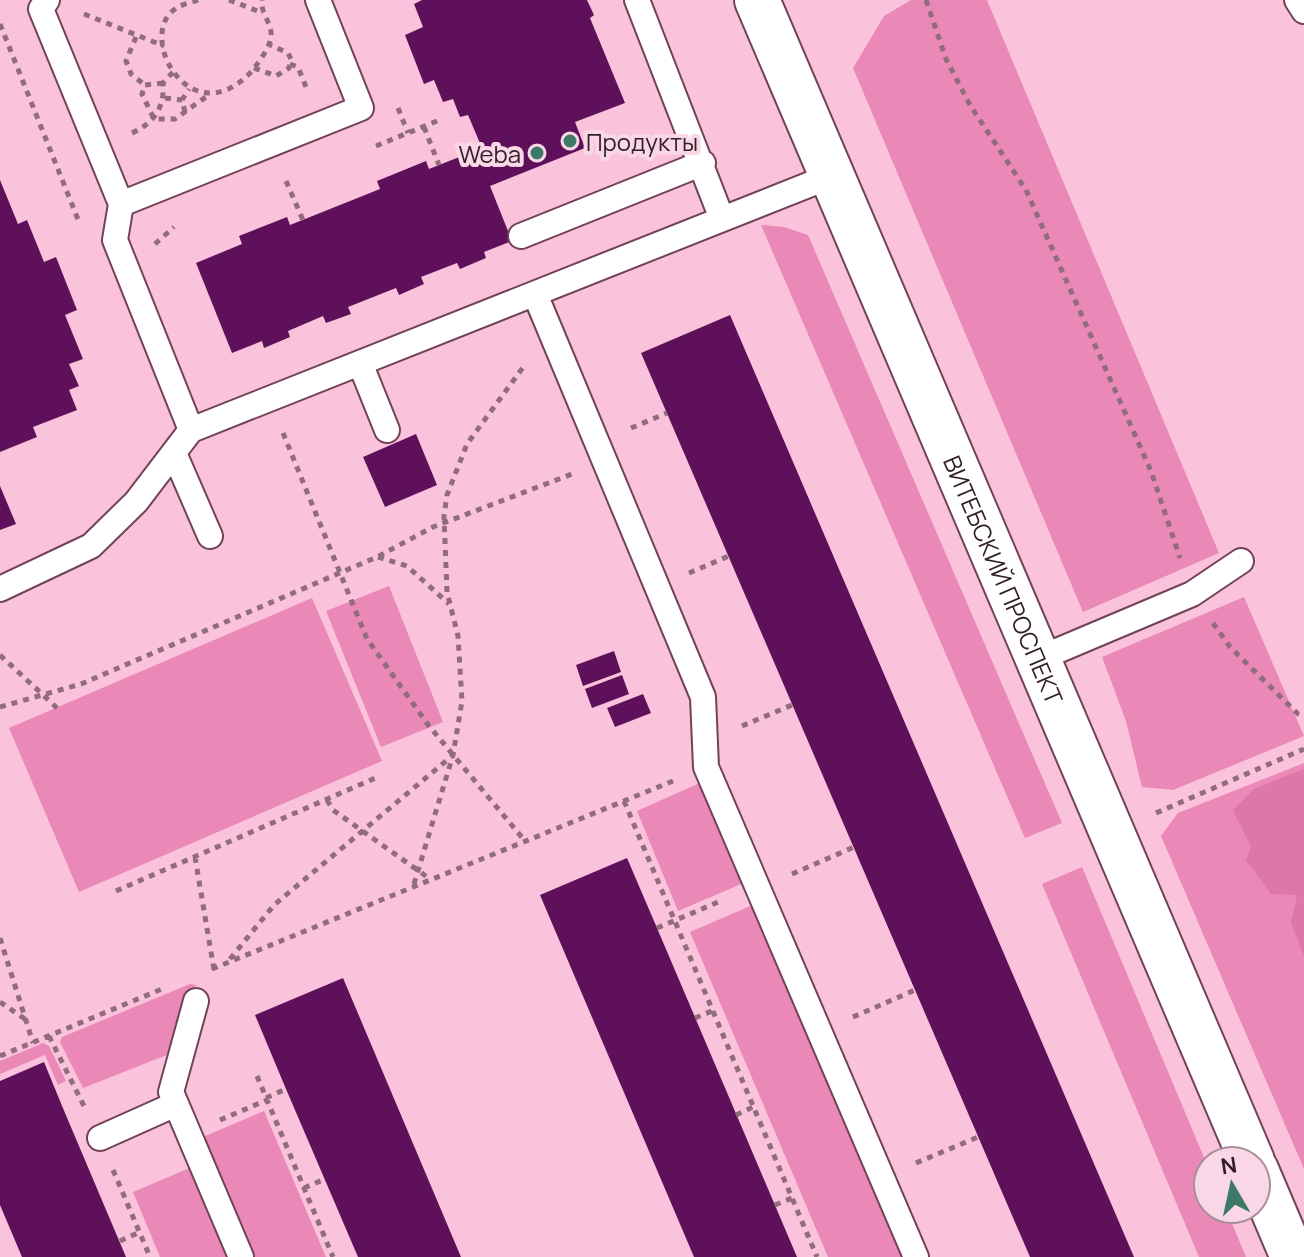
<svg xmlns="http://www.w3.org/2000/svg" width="1304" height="1257" viewBox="0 0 1304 1257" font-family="Manrope,sans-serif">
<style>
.green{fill:#ea88b7}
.forest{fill:#dd77a9}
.building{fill:#5e115a}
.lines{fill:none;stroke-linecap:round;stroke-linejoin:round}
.lane-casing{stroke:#714258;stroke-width:28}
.street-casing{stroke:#714258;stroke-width:48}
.path{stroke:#916c7c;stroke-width:5;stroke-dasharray:6 6;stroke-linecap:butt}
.lane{stroke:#fff;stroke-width:24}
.street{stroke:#fff;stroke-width:44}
.poi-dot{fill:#3c7a67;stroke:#fad7e6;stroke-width:3}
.labels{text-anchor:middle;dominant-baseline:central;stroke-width:8;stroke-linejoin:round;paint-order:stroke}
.poi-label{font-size:24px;fill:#321e27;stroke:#fad7e6;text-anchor:start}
.street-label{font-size:24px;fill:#321e27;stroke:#fad7e6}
</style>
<rect width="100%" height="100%" fill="#fbc3db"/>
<path class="green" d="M 911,0 L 987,0 L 1219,553 L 1083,612 L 853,68 L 884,16 Z
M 761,225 L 784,227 L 808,235 L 1062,823 L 1025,838 Z
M 389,586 L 443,722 L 381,747 L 326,611 Z
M 1244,597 L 1304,736 L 1173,790 L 1142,787 L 1126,721 L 1102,657 Z
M 312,598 L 382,761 L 79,892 L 9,728 Z
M 1304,763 L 1304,1169 L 1161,836 L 1178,813 Z
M 704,781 L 746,882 L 678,911 L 637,811 Z
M 1082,867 L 1208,1167 L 1208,1209 L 1226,1209 L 1246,1257 L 1199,1257 L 1042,884 Z
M 755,904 L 906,1257 L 828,1257 L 690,932 Z
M 190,984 L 196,985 L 187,1000 L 177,1051 L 83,1088 L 60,1042 L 62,1037 Z
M 43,1043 L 49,1046 L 66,1081 L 58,1085 L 45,1055 L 0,1074 L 0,1061 Z
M 264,1111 L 326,1257 L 248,1257 L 198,1139 Z
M 192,1167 L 230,1257 L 160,1257 L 133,1192 Z"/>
<path class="forest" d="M 1304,769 L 1304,956 L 1291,923 L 1297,895 L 1271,894 L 1246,860 L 1251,847 L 1233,810 L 1254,789 Z"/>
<path class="building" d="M 422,0 L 587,0 L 594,15 L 590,18 L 625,103 L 575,122 L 585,148 L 490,186 L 512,241 L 484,252 L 486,258 L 460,269 L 457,263 L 421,277 L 424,284 L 399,295 L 396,288 L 348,307 L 351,314 L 326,323 L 323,316 L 288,331 L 290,337 L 264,348 L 262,341 L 232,353 L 196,263 L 242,244 L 239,236 L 287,217 L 290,225 L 380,189 L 377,181 L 426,161 L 429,169 L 482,148 L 468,115 L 460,117 L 453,99 L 443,102 L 434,80 L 424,84 L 405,35 L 423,27 L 414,4 Z
M 0,180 L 18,224 L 27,220 L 44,262 L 56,257 L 77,310 L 65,315 L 83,359 L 69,364 L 79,386 L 69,390 L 77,410 L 33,427 L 37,437 L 0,452 Z
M 730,315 L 1134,1257 L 1030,1257 L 915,990 L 641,353 Z
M 416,434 L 437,485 L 385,507 L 363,457 Z
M 0,486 L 16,524 L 0,530 Z
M 614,651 L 621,672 L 583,686 L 576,665 Z
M 622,675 L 629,694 L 592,708 L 585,689 Z
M 643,694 L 651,713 L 615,727 L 607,708 Z
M 627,858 L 657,928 L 797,1257 L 694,1257 L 540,895 Z
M 343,978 L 461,1257 L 358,1257 L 286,1089 L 255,1015 Z
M 44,1062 L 65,1113 L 126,1257 L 22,1257 L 0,1205 L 0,1081 Z"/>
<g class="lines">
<g class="lane-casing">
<path id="lane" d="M 47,0 L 41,9 L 121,204 L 361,108 L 318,0
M 637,0 L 722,219
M 1297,0 L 1304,11
M 121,204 L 115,240 L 191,430
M 521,236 L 703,163
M 535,294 L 703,697 L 706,767 L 916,1257
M 360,363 L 387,430
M 174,453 L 210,536
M 0,589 L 91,546 L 136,502 L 191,430 L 831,176
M 1038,659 L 1192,594 L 1241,561
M 196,1001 L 171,1092 L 241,1257
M 100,1138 L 176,1104"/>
</g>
<g class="street-casing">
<g id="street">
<path id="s1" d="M 757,0 L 1252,1161"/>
<path d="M 1256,1170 L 1293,1257"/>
</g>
</g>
<path class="path" d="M 198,0 C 191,3 181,4 175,9 C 136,36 190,135 250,73 C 257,65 271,47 271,35 C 272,23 260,13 262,0
M 229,0 L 263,13
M 926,0 L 946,59 L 970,105 L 1026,190 L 1151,471 L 1180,558
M 84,14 L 164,46
M 0,24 L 79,222
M 136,37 L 126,61 L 131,74 L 145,85
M 290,64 L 298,67 L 308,92
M 254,68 L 276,76 L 289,68 L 291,59 L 288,53 L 268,44
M 163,83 L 145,85 L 142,94 L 154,119 L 175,119 L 210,94
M 165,98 L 182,100
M 398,108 L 408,133
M 185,112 L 182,100 L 189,89
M 424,127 L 439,165
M 132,133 C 154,123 165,107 163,83 L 173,72
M 376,146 L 442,119
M 286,181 L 303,220
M 155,244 L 174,227
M 631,428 L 667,413
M 283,433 L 367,639 L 429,726 L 525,841
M 378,557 L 407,566 L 449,604
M 689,573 L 729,556
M 1213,623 L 1230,647 L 1298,714 L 1304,716
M 0,655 L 57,708
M 0,707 L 81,684 L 377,557 L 433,527 L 572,474
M 742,726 L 792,705
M 327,800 L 333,810 L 430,879
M 624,801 L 817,1257
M 1156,813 L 1304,749
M 195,857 L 214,970
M 792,874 L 854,847
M 414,884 L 453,755 L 462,701 L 458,636 L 447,592 L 444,516 L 447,495 L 467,444 L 524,366
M 116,891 L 380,776
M 657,928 L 723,900
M 0,938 L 33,1043
M 230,959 L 274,905 L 452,756
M 212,969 L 673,781
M 0,1002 L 25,1019
M 853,1017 L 915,990
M 695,1018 L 712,1011
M 49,1036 L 84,1106
M 0,1056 L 162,989
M 257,1076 L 333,1257
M 266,1098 L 286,1089
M 736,1115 L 753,1107
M 220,1120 L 267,1100
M 916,1163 L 978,1137
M 113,1170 L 150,1257
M 304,1188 L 325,1179
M 775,1205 L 792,1198
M 120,1241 L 140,1232"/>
<use href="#lane" class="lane"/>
<use href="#street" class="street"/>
</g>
<g class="poi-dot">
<circle cx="570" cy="141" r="8"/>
<circle cx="537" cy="153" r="8"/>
</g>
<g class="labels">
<g class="poi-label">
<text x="586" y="141">Продукты</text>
<text x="521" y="153" text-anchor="end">Weba</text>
</g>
<g class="street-label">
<text stroke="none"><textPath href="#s1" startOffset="630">ВИТЕБСКИЙ ПРОСПЕКТ</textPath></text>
</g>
</g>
<g transform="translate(1232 1185) rotate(351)"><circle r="38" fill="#fad7e6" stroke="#aa8d9a" stroke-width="2"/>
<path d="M0-6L14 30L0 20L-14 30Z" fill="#3c7a67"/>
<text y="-12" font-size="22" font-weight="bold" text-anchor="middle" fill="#321e27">N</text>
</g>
</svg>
